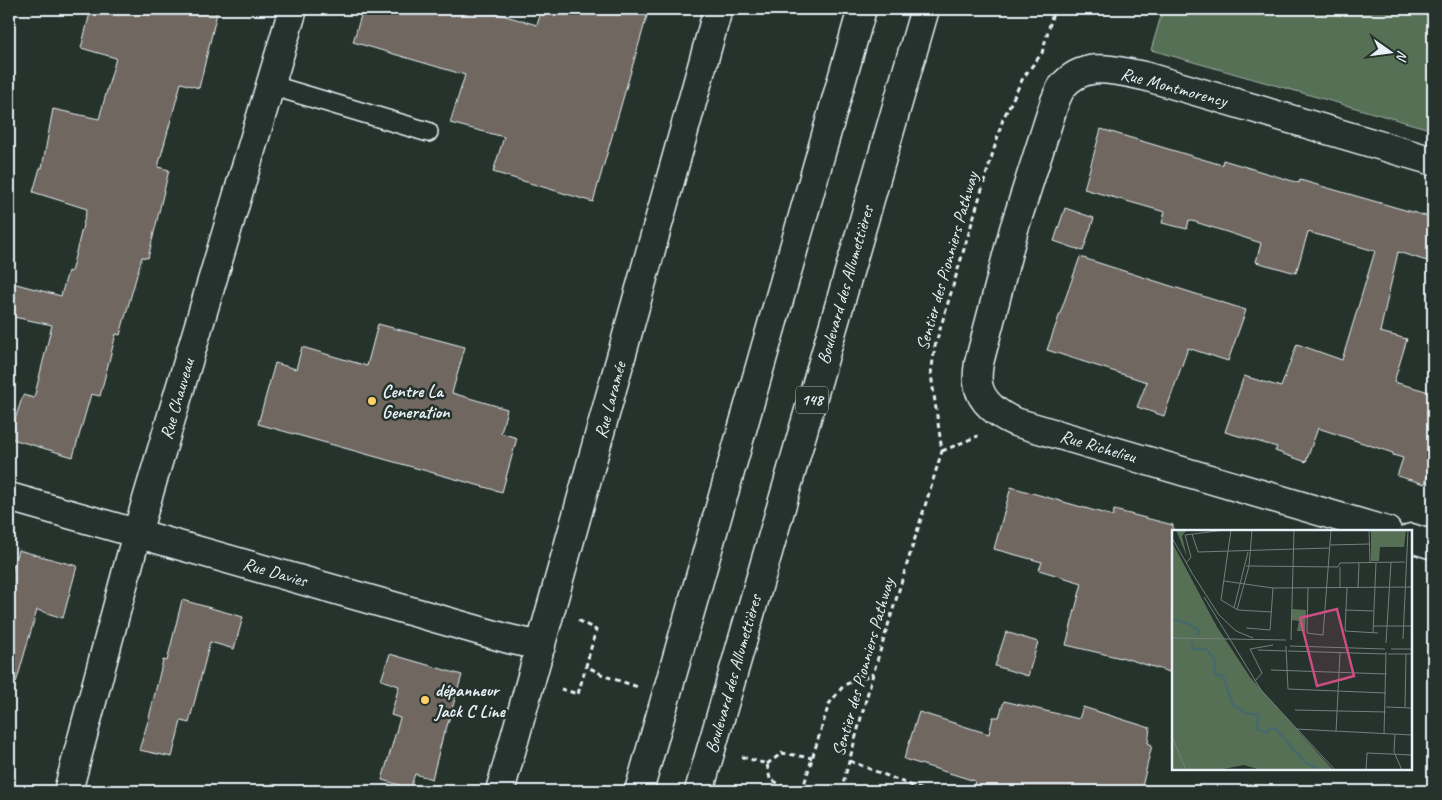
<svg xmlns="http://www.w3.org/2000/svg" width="1442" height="800" viewBox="0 0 1442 800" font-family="Caveat,sans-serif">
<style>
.green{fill:#567056;stroke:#9fb0a7}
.building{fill:#706861;stroke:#e8f1f8}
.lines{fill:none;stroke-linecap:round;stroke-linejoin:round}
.service-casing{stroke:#e8f1f8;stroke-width:22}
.minor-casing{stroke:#e8f1f8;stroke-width:31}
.primary-casing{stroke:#e8f1f8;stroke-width:31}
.path{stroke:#e8f1f8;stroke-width:3;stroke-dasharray:5 4;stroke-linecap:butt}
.service{stroke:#26332d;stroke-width:19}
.minor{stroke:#26332d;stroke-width:28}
.primary{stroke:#26332d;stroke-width:28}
.poi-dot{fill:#ffd166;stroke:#26332d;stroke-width:2}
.labels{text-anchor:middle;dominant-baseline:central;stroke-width:5;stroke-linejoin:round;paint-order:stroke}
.shield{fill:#26332d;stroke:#aeb8bb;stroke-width:1}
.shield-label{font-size:16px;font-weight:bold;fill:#e8f1f8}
.street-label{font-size:18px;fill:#e8f1f8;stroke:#26332d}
.poi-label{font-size:18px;font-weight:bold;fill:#e8f1f8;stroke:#26332d;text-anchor:start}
.inset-river{fill:none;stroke:#466a6b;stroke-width:2.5}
.inset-road{fill:none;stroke:#747f7e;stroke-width:1}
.view{fill:#cc4e82;fill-opacity:0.15;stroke:#cc4e82;stroke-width:2.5}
.inset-edge{fill:none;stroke:#e8f1f8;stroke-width:2.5}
</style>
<rect width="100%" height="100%" fill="#26332d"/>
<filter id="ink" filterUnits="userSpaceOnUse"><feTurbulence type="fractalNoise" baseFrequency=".02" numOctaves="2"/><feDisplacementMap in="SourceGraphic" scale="10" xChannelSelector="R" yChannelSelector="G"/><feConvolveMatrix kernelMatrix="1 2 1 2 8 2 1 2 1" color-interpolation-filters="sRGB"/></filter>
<g filter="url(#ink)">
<path class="green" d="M 1163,9 L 1433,9 L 1433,130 L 1151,50 Z"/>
<path class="building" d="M 91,9 L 218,9 L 199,88 L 181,83 L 158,167 L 169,170 L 148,258 L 142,257 L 120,335 L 116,334 L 100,396 L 91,394 L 73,457 L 9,438 L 23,395 L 34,398 L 52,325 L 9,316 L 9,282 L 61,296 L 68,271 L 71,272 L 87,209 L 33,192 L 40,168 L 42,168 L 53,109 L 99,119 L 116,58 L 81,48 Z
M 363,9 L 481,9 L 537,25 L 542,9 L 649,9 L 593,202 L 493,172 L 504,137 L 450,123 L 465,75 L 353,42 Z
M 1101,129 L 1222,165 L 1223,160 L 1299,183 L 1300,180 L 1433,218 L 1433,240 L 1427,261 L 1398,252 L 1380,332 L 1407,339 L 1394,382 L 1433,393 L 1433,456 L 1425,484 L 1397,476 L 1403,458 L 1393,455 L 1393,453 L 1318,428 L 1306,462 L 1275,451 L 1277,447 L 1225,432 L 1244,376 L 1281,387 L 1297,344 L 1342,360 L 1375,251 L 1308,232 L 1296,273 L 1256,262 L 1261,243 L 1189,220 L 1187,229 L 1162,223 L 1165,212 L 1084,189 Z
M 1065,208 L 1094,218 L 1083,251 L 1054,241 Z
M 1080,257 L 1246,310 L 1228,361 L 1188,348 L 1164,416 L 1137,407 L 1147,382 L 1047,350 Z
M 378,324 L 465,347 L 452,393 L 507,409 L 501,433 L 517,438 L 502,492 L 258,424 L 275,363 L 296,369 L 302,347 L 367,366 Z
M 1011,487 L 1113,516 L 1114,510 L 1173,525 L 1173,673 L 1121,657 L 1121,658 L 1066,645 L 1082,583 L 1039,570 L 1042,562 L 994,549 Z
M 18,550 L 77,566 L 63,618 L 37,610 L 16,683 L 9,682 L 9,582 Z
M 182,600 L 243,617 L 234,649 L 210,642 L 189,723 L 181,721 L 172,757 L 139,750 L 149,718 L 163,660 L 167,661 Z
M 1006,632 L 1038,642 L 1028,676 L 995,666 Z
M 390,654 L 462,675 L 445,733 L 444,732 L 432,779 L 415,774 L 410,788 L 382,780 L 400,718 L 391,715 L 399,686 L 381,680 Z
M 1004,701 L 1079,719 L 1083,707 L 1150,728 L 1148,743 L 1152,745 L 1141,791 L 997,791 L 974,785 L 975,781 L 904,759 L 919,712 L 989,734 L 993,717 L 999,717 Z"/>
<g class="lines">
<g class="service-casing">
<path id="service" d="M 270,85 L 428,132"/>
</g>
<g class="minor-casing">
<path id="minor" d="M 9,497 L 509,639 L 541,646
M 1387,531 L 1015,422 C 999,415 980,402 978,383 C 977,376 978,369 979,363 L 1014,229 L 1055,101 C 1057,97 1059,91 1062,87 C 1084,60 1114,70 1144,76 L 1433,161
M 1411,538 L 1433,545
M 68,791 L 137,533 L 293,9
M 500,791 L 718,9"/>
</g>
<g class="primary-casing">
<path id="primary" d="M 639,791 L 862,9
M 699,791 L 925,9"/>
</g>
<path class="path" d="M 942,451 L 978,436
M 578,620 L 596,630 L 586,666 L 605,676 L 638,687
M 561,689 L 578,694 L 586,666
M 742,757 L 767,764 L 770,779 L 792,791
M 850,761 L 920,789 L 921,791
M 767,764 L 782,753 L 812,758
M 802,791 L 829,704 L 844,685 L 873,674
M 841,791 L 873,674 L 942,451 L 931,374 L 935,346 L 1003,119 L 1023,78 L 1042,53 L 1054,9"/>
<use href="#service" class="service"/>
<use href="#minor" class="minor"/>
<use href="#primary" class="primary"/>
</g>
</g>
<g class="poi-dot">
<circle cx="372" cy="401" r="5"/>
<circle cx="425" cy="700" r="5"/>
</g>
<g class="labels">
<rect class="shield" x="796" y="386.5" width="32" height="27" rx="4"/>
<g class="shield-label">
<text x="812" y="400">148</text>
</g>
<g class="street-label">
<text transform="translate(1174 87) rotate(15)">Rue Montmorency</text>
<text transform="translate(947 261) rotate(-74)">Sentier des Pionniers Pathway</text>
<text transform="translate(845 285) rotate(-74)">Boulevard des Allumettières</text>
<text transform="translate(177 399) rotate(-74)">Rue Chauveau</text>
<text transform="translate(610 400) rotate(-75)">Rue Laramée</text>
<text transform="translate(1098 446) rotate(16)">Rue Richelieu</text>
<text transform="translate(275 572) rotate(16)">Rue Davies</text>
<text transform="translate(863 667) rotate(-74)">Sentier des Pionniers Pathway</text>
<text transform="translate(733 674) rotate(-74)">Boulevard des Allumettières</text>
</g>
<g class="poi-label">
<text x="382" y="391">Centre La<tspan x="382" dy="21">Generation</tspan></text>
<text x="435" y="690">dépanneur<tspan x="435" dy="21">Jack C Line</tspan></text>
</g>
</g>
<g transform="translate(1172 530)">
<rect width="240" height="240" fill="#26332d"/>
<path d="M 4,0 L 15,0 L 10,6 L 15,27 ZM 199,0 L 234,0 L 232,17 L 208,17 L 207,31 L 199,31 ZM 0,12 L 45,97 L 78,147 L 161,240 L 89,240 L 72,235 L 46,240 L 0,240 ZM 120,79 L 134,80 L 133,101 L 125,101 L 127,91 L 119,90 Z" fill="#567056"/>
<path class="inset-river" d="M 0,89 L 17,94 L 27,101 L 26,105M 20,112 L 21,119 L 34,119 L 43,130 L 43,144 L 51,146 L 61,175 L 74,183 L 86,185 L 85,199 L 94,203 L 98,198 L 104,199 L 133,232 L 148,240"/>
<path class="inset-road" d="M 59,0 L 49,70 L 66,80 L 100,82M 197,0 L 198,33M 20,4 L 26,22 L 157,18M 0,8 L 19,41M 158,15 L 198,14M 14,33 L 19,27 L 13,5 L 53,0M 74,36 L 166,37 L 168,33 L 233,32M 18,40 L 47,85 L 64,101 L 81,108M 52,51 L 101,58 L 240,57M 136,58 L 135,103 L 151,105 L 159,0M 168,58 L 168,37M 175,58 L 173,101 L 206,103M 186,58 L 187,33M 32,67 L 89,160 L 163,240M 62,78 L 76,22M 65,80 L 77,36 L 80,0M 173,80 L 201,81M 201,96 L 240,96M 74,98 L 98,100 L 101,58M 201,103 L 204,33M 0,108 L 114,110M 231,109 L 236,0M 119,110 L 122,0M 214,113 L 219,32M 114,116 L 116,159 L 214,163M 118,116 L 213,119M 219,119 L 240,119M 86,120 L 114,121M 116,121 L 214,124M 216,124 L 240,124M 99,140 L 215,144M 83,151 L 90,143 L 78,119 L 101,115M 214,177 L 240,178M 233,178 L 234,124M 123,180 L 214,182M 123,199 L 240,205M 164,202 L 168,123M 212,204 L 214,122M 223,204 L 222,222 L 230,240M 0,206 L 14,240M 194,240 L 195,223 L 240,225"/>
<path class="view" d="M 165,79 L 182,146 L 145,156 L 128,88 Z"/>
<rect width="240" height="240" class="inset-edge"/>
</g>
<rect width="1442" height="800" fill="none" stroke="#26332d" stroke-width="30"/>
<rect x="15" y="15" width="1412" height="770" fill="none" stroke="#e8f1f8" stroke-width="2" filter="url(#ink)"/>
<g transform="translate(1390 52) rotate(104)" stroke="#26332d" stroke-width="4" paint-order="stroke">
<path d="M0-4L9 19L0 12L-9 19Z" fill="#e8f1f8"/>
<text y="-8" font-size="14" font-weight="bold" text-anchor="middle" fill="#e8f1f8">N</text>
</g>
</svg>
